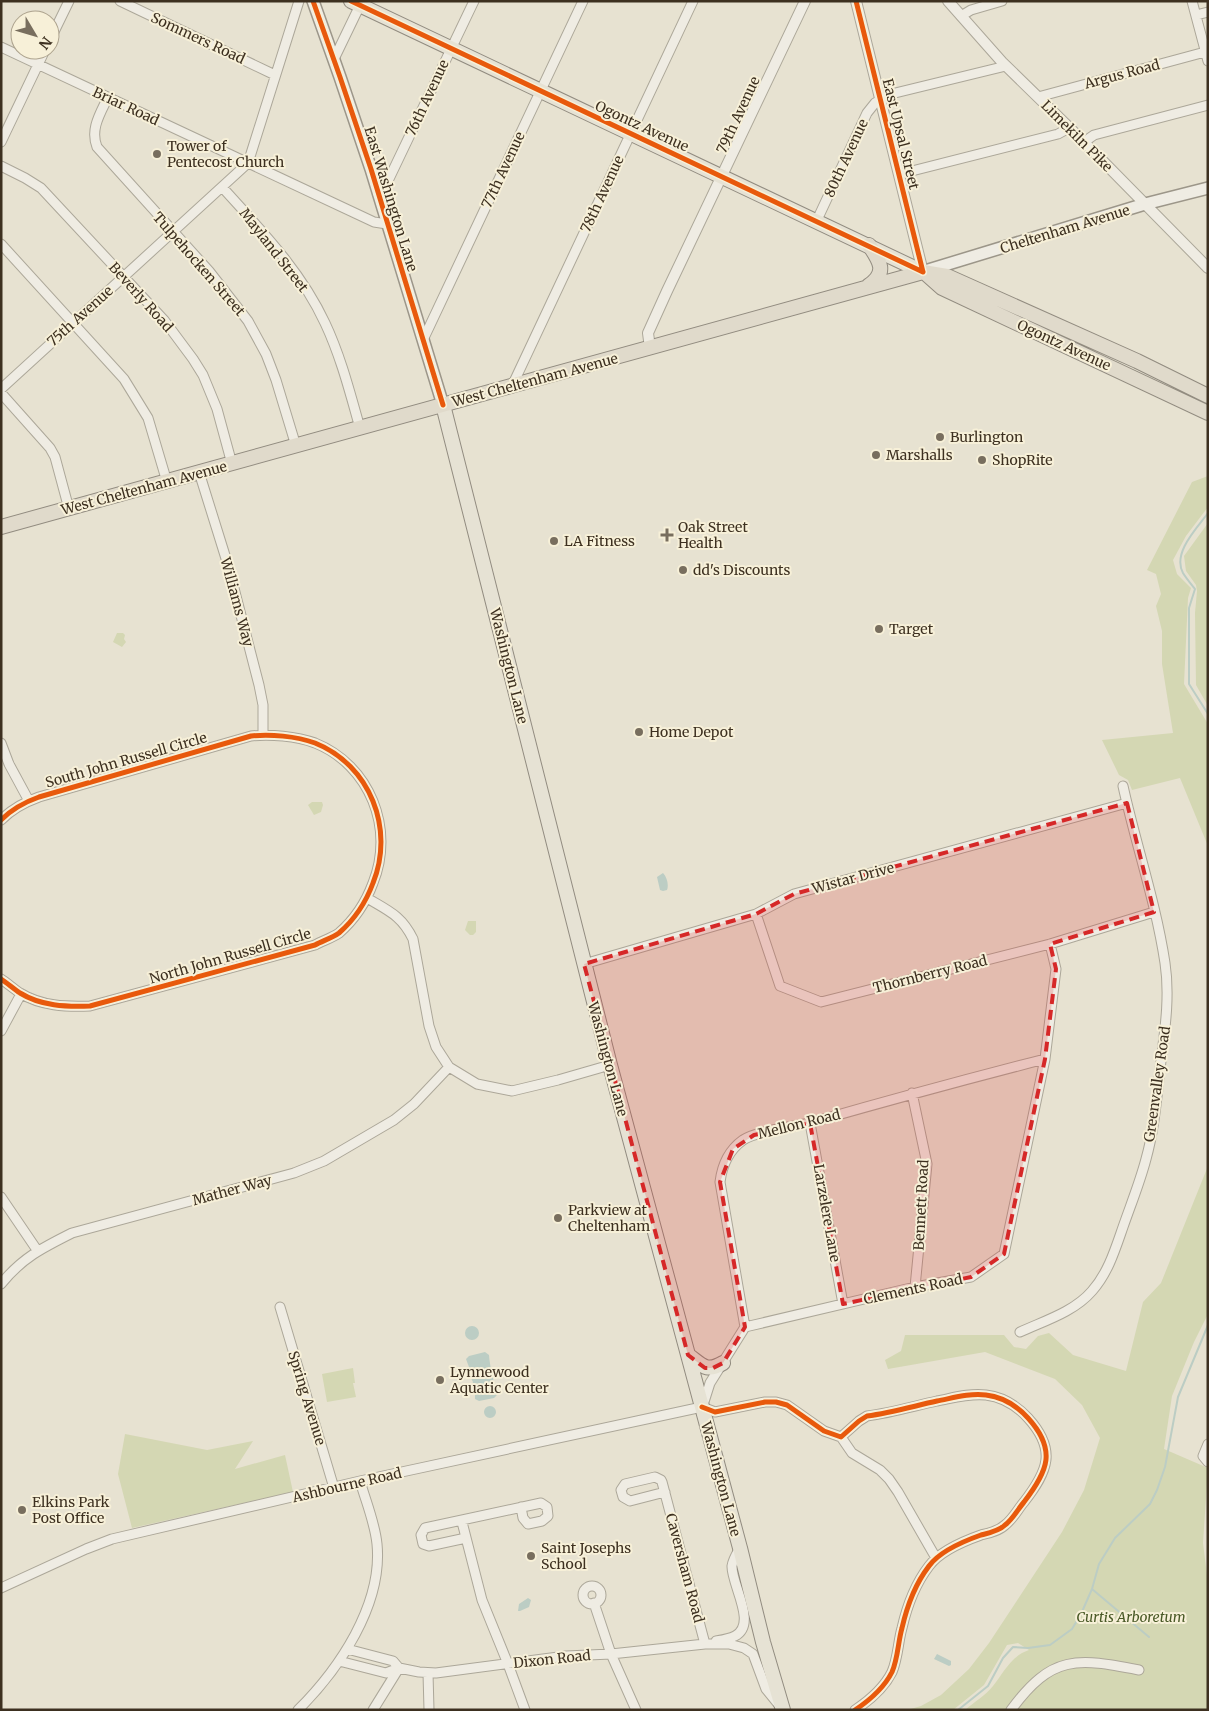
<svg xmlns="http://www.w3.org/2000/svg" width="1209" height="1711" viewBox="0 0 1209 1711" font-family="Merriweather,serif">
<style>
.green{fill:#d4d7b3}
.water{fill:#bccdc4}
.lines{fill:none;stroke-linecap:round;stroke-linejoin:round}
.stream{stroke:#bccdc4;stroke-width:2}
.minor-casing{stroke:#aca799;stroke-width:11}
.tertiary-casing{stroke:#aca799;stroke-width:12}
.secondary-casing{stroke:#9c9689;stroke-width:14}
.primary-casing{stroke:#928c80;stroke-width:16}
.trunk-casing{stroke:#928c80;stroke-width:16}
.minor{stroke:#efece3;stroke-width:9}
.tertiary{stroke:#efece3;stroke-width:10}
.secondary{stroke:#efece3;stroke-width:11}
.primary{stroke:#e6e2d4;stroke-width:14}
.trunk{stroke:#e0dacb;stroke-width:14}
.cycleway-casing{stroke:#f7f0d8;stroke-width:8}
.cycleway{stroke:#e8590c;stroke-width:5}
.marked{fill:#d62828;fill-opacity:0.2;stroke:#d62828;stroke-width:4;stroke-dasharray:10 6;stroke-linejoin:round}
.poi-dot{fill:#786e5e;stroke:#f7f0d8;stroke-width:2}
.labels{text-anchor:middle;dominant-baseline:central;stroke-width:4;stroke-linejoin:round;paint-order:stroke}
.street-label{font-size:14px;fill:#3d3020;stroke:#f7f0d8}
.poi-label{font-size:14px;fill:#3d3020;stroke:#f7f0d8;text-anchor:start}
.park-label{font-size:14px;font-style:italic;fill:#495926;stroke:#f7f0d8}
</style>
<rect width="100%" height="100%" fill="#e7e2d1"/>
<path class="green" d="M 1208,476 L 1208,507 L 1186,536 L 1173,560 L 1177,574 L 1191,588 L 1188,598 L 1184,684 L 1208,724 L 1208,846 L 1180,778 L 1132,790 L 1128,780 L 1119,775 L 1102,740 L 1173,733 L 1162,664 L 1162,631 L 1156,606 L 1161,594 L 1156,574 L 1147,570 L 1192,482 Z
M 1208,523 L 1208,706 L 1196,685 L 1195,613 L 1197,591 L 1196,585 L 1186,571 L 1184,556 Z
M 117,633 L 123,633 L 125,635 L 124,639 L 126,642 L 122,647 L 113,642 Z
M 312,802 L 322,802 L 323,805 L 321,812 L 314,815 L 308,805 Z
M 468,921 L 476,921 L 476,932 L 473,935 L 470,935 L 465,930 Z
M 1208,1166 L 1208,1314 L 1194,1342 L 1172,1396 L 1164,1449 L 1208,1468 L 1203,1543 L 1208,1583 L 1208,1710 L 1015,1710 L 1020,1702 L 1060,1664 L 1008,1710 L 965,1710 C 974,1702 986,1695 993,1686 C 1004,1672 1011,1656 1029,1650 L 1018,1643 L 1007,1645 L 984,1685 L 953,1710 L 907,1710 L 921,1706 L 941,1695 L 969,1669 L 989,1643 L 1062,1532 L 1084,1490 L 1100,1438 L 1082,1405 L 1055,1379 L 985,1352 L 888,1369 L 885,1360 L 901,1351 L 905,1335 L 1004,1335 L 1014,1347 L 1026,1349 L 1038,1336 L 1049,1333 L 1073,1355 L 1126,1371 L 1143,1302 L 1161,1283 Z
M 353,1368 L 355,1383 L 353,1383 L 356,1397 L 327,1402 L 322,1374 Z
M 125,1434 L 207,1450 L 253,1441 L 235,1469 L 285,1455 L 293,1492 L 132,1528 L 118,1474 Z"/>
<path class="water" d="M 663,873 C 667,877 669,885 667,890 L 663,891 L 660,890 L 657,877 Z
M465 1333a7 7 0 1 1 14 0a7 7 0 1 1-14 0Z
M 485,1352 L 489,1355 C 490,1368 494,1382 497,1395 L 494,1398 L 479,1401 L 475,1399 L 475,1392 L 472,1385 L 473,1382 L 468,1372 L 469,1367 L 466,1359 L 469,1356 Z
M484 1412a6 6 0 1 1 12 0a6 6 0 1 1-12 0Z
M 528,1598 L 531,1600 L 529,1607 L 520,1611 L 518,1611 L 519,1604 Z
M 937,1654 L 951,1661 L 951,1665 L 949,1666 L 934,1659 Z"/>
<g class="lines">
<path class="stream" d="M 1208,513 C 1197,528 1172,553 1183,573 C 1186,578 1191,584 1195,589 L 1189,608 L 1189,684 L 1208,714
M 1092,1589 L 1149,1637
M 958,1710 L 988,1686 L 1003,1658 L 1013,1647 L 1028,1648 L 1050,1645 L 1072,1629 L 1081,1614 L 1092,1589 L 1099,1564 L 1115,1538 L 1150,1504 L 1157,1490 L 1165,1467 L 1178,1397 L 1208,1325"/>
<g class="minor-casing">
<path id="minor" d="M 120,1 L 275,75
M 1192,1 L 1208,61
M 1196,15 L 1208,12
M 961,16 L 971,10 L 1002,1
M 50,40 L 69,1
M 1,47 L 374,222 L 387,224
M 334,59 L 362,1
M 108,97 C 100,114 90,129 97,147 L 209,271 L 248,321 L 266,354 L 276,380 L 296,446
M 1038,97 L 1205,52
M 1,142 L 45,50
M 1084,142 L 1094,135 L 1208,105
M 1,166 L 25,178 L 41,188 L 164,320 L 193,359 L 203,375 L 217,409 L 232,464
M 900,174 L 1058,134 L 1069,128
M 222,187 C 260,229 301,271 325,323 C 341,357 350,393 360,428
M 378,194 L 387,183 L 474,1
M 817,220 L 867,113 L 875,103 L 891,94 L 1006,66
M 1,244 L 124,379 L 148,418 L 167,482
M 423,340 L 583,1
M 512,386 L 693,1
M 1,389 L 248,163 L 299,1
M 1,393 L 50,448 L 55,457 L 69,509
M 199,472 L 228,565 L 259,685 L 263,705 L 263,735
M 1,743 L 9,764 L 29,801
M 1,820 C 11,810 25,802 39,797 L 251,736 C 270,734 296,736 315,743 C 370,765 395,829 373,883 C 366,902 354,920 339,933 C 332,938 322,941 315,945 L 90,1006 C 66,1007 41,1006 20,993 C 14,989 7,983 1,979
M 367,898 C 389,911 402,916 413,939 L 429,1026 L 436,1047 L 449,1067 L 477,1084 L 512,1091 L 558,1080 L 610,1065
M 756,914 L 780,986 L 821,1002 L 1050,944 L 1154,912
M 584,964 L 756,914 L 794,894 L 1127,803
M 1,1031 L 21,994
M 912,1093 L 927,1164 L 915,1287
M 810,1123 L 843,1304
M 1,1197 L 37,1250
M 1,1284 C 22,1258 42,1248 72,1233 L 294,1173 L 324,1161 L 394,1120 L 414,1104 L 449,1067
M 280,1307 L 334,1488
M 745,1327 L 720,1182 C 722,1166 729,1150 743,1140 C 759,1130 794,1127 813,1122 C 890,1100 967,1079 1045,1059
M 1020,1332 C 1044,1321 1074,1312 1092,1291 C 1108,1273 1115,1250 1123,1227 C 1131,1204 1140,1182 1146,1159 C 1155,1127 1157,1094 1161,1061 C 1165,1029 1170,996 1165,963 C 1156,903 1136,845 1123,786
M 703,1405 L 710,1383 L 745,1327 L 915,1287 L 971,1277 L 1004,1254 L 1045,1059 L 1056,969 L 1050,944
M 702,1407 L 715,1412 L 765,1402 L 776,1402 L 787,1405 L 824,1431 L 841,1437 L 859,1421 L 867,1416 C 891,1413 914,1406 937,1401 C 953,1398 969,1393 986,1395 C 1003,1397 1017,1406 1028,1418 C 1057,1450 1048,1471 1024,1502 C 1018,1509 1013,1519 1005,1525 C 999,1531 989,1533 981,1535 C 964,1541 940,1551 929,1566 C 916,1583 907,1606 902,1628 C 898,1642 898,1658 892,1672 C 884,1688 870,1700 855,1710
M 841,1437 L 852,1453 L 880,1470 L 889,1479 L 898,1492 L 936,1558
M 1208,1444 L 1203,1456 L 1208,1462
M 665,1492 L 630,1501 L 623,1497 L 621,1490 L 625,1484 L 655,1477 L 661,1480 L 662,1482 L 705,1644
M 462,1522 L 482,1600 L 508,1664 L 525,1710
M 466,1538 L 429,1546 L 423,1544 L 421,1535 L 425,1528 L 541,1503 L 547,1507 L 548,1516 L 542,1521 L 528,1524 L 523,1518 L 521,1507
M583 1595a9 9 0 1 1 18 0a9 9 0 1 1-18 0Z
M 1,1588 L 86,1549 L 112,1539 L 360,1481 L 702,1407
M 594,1603 L 611,1654 L 636,1710
M 716,1641 C 722,1640 729,1639 735,1636 C 758,1624 731,1584 732,1566 C 733,1559 737,1553 740,1548
M 347,1649 L 393,1661 L 399,1668
M 339,1661 L 386,1673 L 399,1668 L 419,1672 L 436,1673 L 566,1656 L 611,1654 L 705,1644 L 729,1644 L 744,1648 L 753,1654 L 766,1689 L 779,1705
M 428,1673 L 429,1710
M 298,1710 C 339,1669 383,1605 377,1544 C 375,1523 366,1502 360,1481
M 373,1710 L 399,1668
M 1011,1710 C 1052,1654 1077,1658 1139,1670"/>
</g>
<g class="tertiary-casing">
<path id="tertiary" d="M 856,1 L 923,272
M 948,1 L 1002,62 L 1084,142 L 1208,268
M 650,348 L 648,333 L 667,291 L 805,1"/>
</g>
<g class="secondary-casing">
<path id="secondary" d="M 313,1 L 340,77 L 371,169 L 443,405
M 925,271 L 1145,204 L 1208,188"/>
</g>
<g class="primary-casing">
<path id="primary" d="M 351,1 L 923,272
M 443,405 L 610,1065 L 740,1548 L 763,1642 L 783,1710
M 688,1355 C 702,1365 706,1373 723,1363"/>
</g>
<g class="trunk-casing">
<path id="trunk" d="M 924,272 L 942,288 L 1208,413
M 868,286 C 888,273 880,261 869,245
M 1,527 L 923,272 L 947,276 L 1137,361 L 1208,396"/>
</g>
<use href="#minor" class="minor"/>
<use href="#tertiary" class="tertiary"/>
<use href="#secondary" class="secondary"/>
<use href="#primary" class="primary"/>
<use href="#trunk" class="trunk"/>
<g class="cycleway-casing">
<path id="cycleway" d="M 313,1 L 340,77 L 371,169 L 443,405
M 351,1 L 923,272
M 856,1 L 923,272
M 1,820 C 11,810 25,802 39,797 L 251,736 C 270,734 296,736 315,743 C 370,765 395,829 373,883 C 366,902 354,920 339,933 C 332,938 322,941 315,945 L 90,1006 C 66,1007 41,1006 20,993 C 14,989 7,983 1,979
M 702,1407 L 715,1412 L 765,1402 L 776,1402 L 787,1405 L 824,1431 L 841,1437 L 859,1421 L 867,1416 C 891,1413 914,1406 937,1401 C 953,1398 969,1393 986,1395 C 1003,1397 1017,1406 1028,1418 C 1057,1450 1048,1471 1024,1502 C 1018,1509 1013,1519 1005,1525 C 999,1531 989,1533 981,1535 C 964,1541 940,1551 929,1566 C 916,1583 907,1606 902,1628 C 898,1642 898,1658 892,1672 C 884,1688 870,1700 855,1710"/>
</g>
<use href="#cycleway" class="cycleway"/>
</g>
<path class="marked" d="M 1127,803 L 1154,912 L 1050,944 L 1056,969 L 1045,1059 L 1004,1254 L 971,1277 L 843,1304 L 810,1123 L 754,1135 L 733,1149 L 720,1182 L 745,1327 L 723,1363 L 713,1368 L 705,1368 L 688,1355 L 584,964 L 756,914 L 794,894 Z"/>
<g class="poi-dot">
<circle cx="157" cy="154" r="5"/>
<circle cx="940" cy="437" r="5"/>
<circle cx="876" cy="455" r="5"/>
<circle cx="982" cy="460" r="5"/>
<path d="M664.5 527.5h5v5h5v5h-5v5h-5v-5h-5v-5h5z"/>
<circle cx="554" cy="541" r="5"/>
<circle cx="683" cy="570" r="5"/>
<circle cx="879" cy="629" r="5"/>
<circle cx="639" cy="732" r="5"/>
<circle cx="558" cy="1218" r="5"/>
<circle cx="440" cy="1380" r="5"/>
<circle cx="22" cy="1510" r="5"/>
<circle cx="531" cy="1556" r="5"/>
</g>
<g class="labels">
<g class="street-label">
<text transform="translate(198 38) rotate(25)">Sommers Road</text>
<text transform="translate(1122 74) rotate(-15)">Argus Road</text>
<text transform="translate(427 98) rotate(-65)">76th Avenue</text>
<text transform="translate(126 106) rotate(25)">Briar Road</text>
<text transform="translate(738 115) rotate(-65)">79th Avenue</text>
<text transform="translate(642 126) rotate(25)">Ogontz Avenue</text>
<text transform="translate(901 134) rotate(76)">East Upsal Street</text>
<text transform="translate(1077 136) rotate(45)">Limekiln Pike</text>
<text transform="translate(846 158) rotate(-65)">80th Avenue</text>
<text transform="translate(503 170) rotate(-65)">77th Avenue</text>
<text transform="translate(602 194) rotate(-65)">78th Avenue</text>
<text transform="translate(391 199) rotate(73)">East Washington Lane</text>
<text transform="translate(1065 229) rotate(-17)">Cheltenham Avenue</text>
<text transform="translate(274 250) rotate(52)">Mayland Street</text>
<text transform="translate(199 264) rotate(49)">Tulpehocken Street</text>
<text transform="translate(141 297) rotate(48)">Beverly Road</text>
<text transform="translate(80 316) rotate(-42)">75th Avenue</text>
<text transform="translate(1064 345) rotate(25)">Ogontz Avenue</text>
<text transform="translate(535 380) rotate(-15)">West Cheltenham Avenue</text>
<text transform="translate(144 488) rotate(-15)">West Cheltenham Avenue</text>
<text transform="translate(237 602) rotate(75)">Williams Way</text>
<text transform="translate(509 666) rotate(76)">Washington Lane</text>
<text transform="translate(126 760) rotate(-16)">South John Russell Circle</text>
<text transform="translate(853 878) rotate(-15)">Wistar Drive</text>
<text transform="translate(230 956) rotate(-16)">North John Russell Circle</text>
<text transform="translate(930 974) rotate(-14)">Thornberry Road</text>
<text transform="translate(608 1059) rotate(75)">Washington Lane</text>
<text transform="translate(1157 1084) rotate(-82)">Greenvalley Road</text>
<text transform="translate(799 1124) rotate(-14)">Mellon Road</text>
<text transform="translate(232 1190) rotate(-15)">Mather Way</text>
<text transform="translate(921 1205) rotate(-87)">Bennett Road</text>
<text transform="translate(827 1213) rotate(80)">Larzelere Lane</text>
<text transform="translate(913 1289) rotate(-12)">Clements Road</text>
<text transform="translate(307 1398) rotate(73)">Spring Avenue</text>
<text transform="translate(721 1479) rotate(75)">Washington Lane</text>
<text transform="translate(347 1485) rotate(-13)">Ashbourne Road</text>
<text transform="translate(685 1568) rotate(75)">Caversham Road</text>
<text transform="translate(552 1659) rotate(-6)">Dixon Road</text>
</g>
<g class="poi-label">
<text x="167" y="146">Tower of<tspan x="167" dy="16">Pentecost Church</tspan></text>
<text x="950" y="437">Burlington</text>
<text x="886" y="455">Marshalls</text>
<text x="992" y="460">ShopRite</text>
<text x="678" y="527">Oak Street<tspan x="678" dy="16">Health</tspan></text>
<text x="564" y="541">LA Fitness</text>
<text x="693" y="570">dd's Discounts</text>
<text x="889" y="629">Target</text>
<text x="649" y="732">Home Depot</text>
<text x="568" y="1210">Parkview at<tspan x="568" dy="16">Cheltenham</tspan></text>
<text x="450" y="1372">Lynnewood<tspan x="450" dy="16">Aquatic Center</tspan></text>
<text x="32" y="1502">Elkins Park<tspan x="32" dy="16">Post Office</tspan></text>
<text x="541" y="1548">Saint Josephs<tspan x="541" dy="16">School</tspan></text>
</g>
<g class="park-label">
<text x="1131" y="1617">Curtis Arboretum</text>
</g>
</g>
<rect width="1209" height="1711" fill="none" stroke="#3d3020" stroke-width="5"/>
<g transform="translate(35 35) rotate(128)"><circle r="24" fill="#f7f0d8" stroke="#ada38e"/>
<path d="M0-4L9 19L0 12L-9 19Z" fill="#786e5e"/>
<text y="-8" font-size="14" font-weight="bold" text-anchor="middle" fill="#3d3020">N</text>
</g>
</svg>
